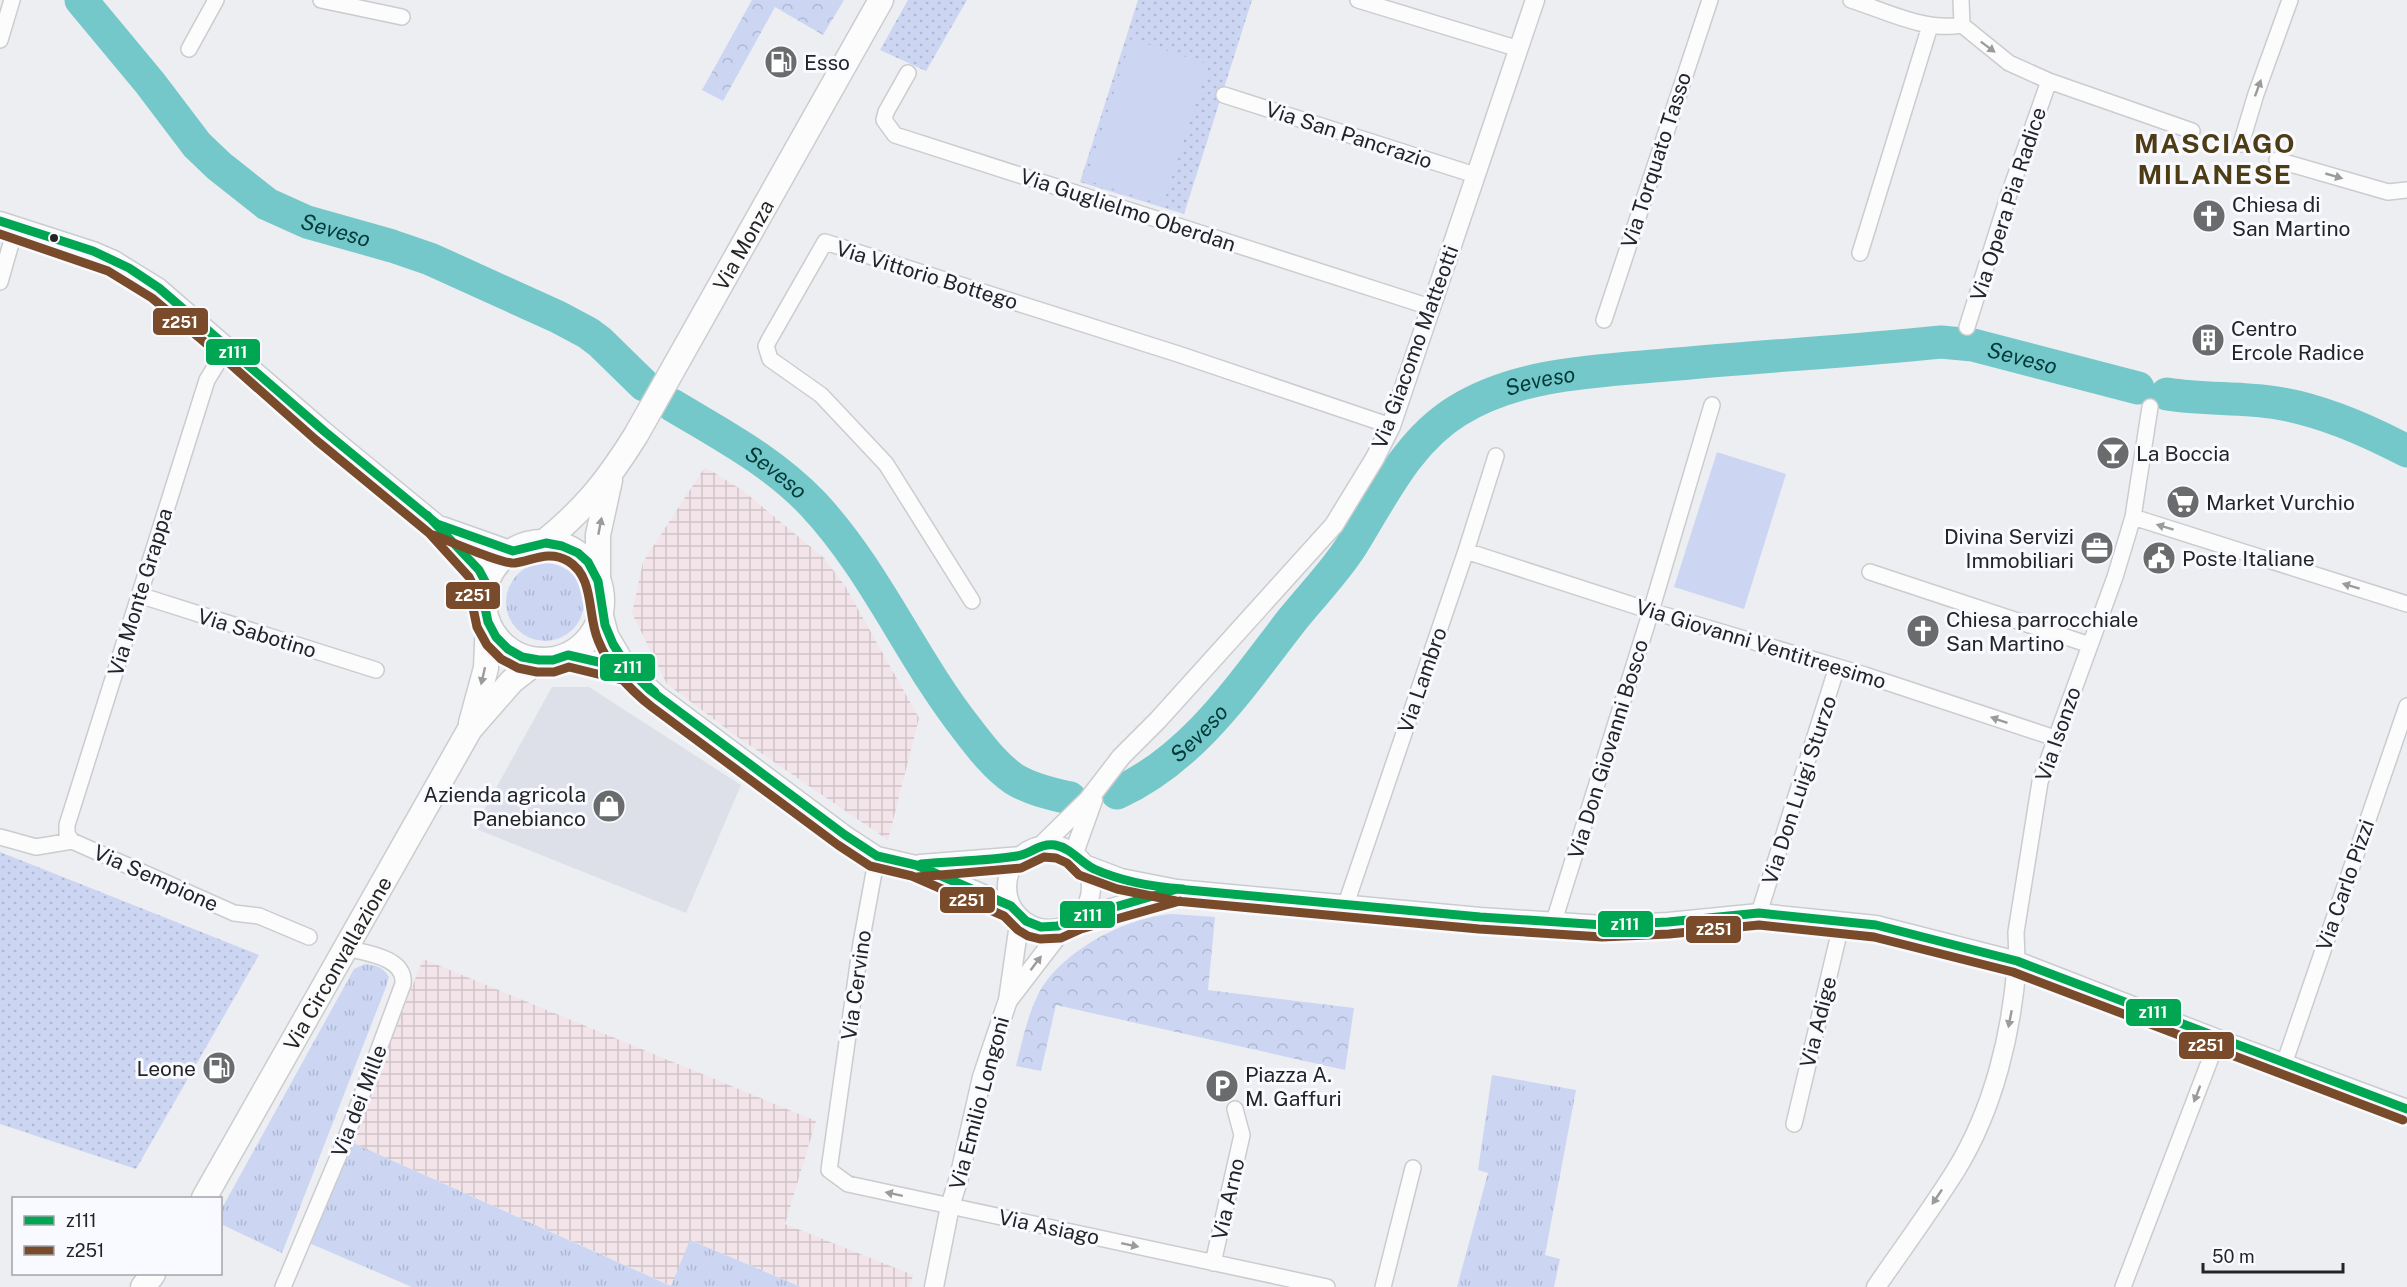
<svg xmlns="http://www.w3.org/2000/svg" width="2407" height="1287" viewBox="0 0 2407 1287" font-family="'Public Sans',sans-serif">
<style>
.built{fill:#dde0e9}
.industrial{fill:url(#industrial-grid)}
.grass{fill:url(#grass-tufts)}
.park{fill:url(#park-crowns)}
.garden{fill:url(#garden-dots)}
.pitch{fill:#ccd6f3}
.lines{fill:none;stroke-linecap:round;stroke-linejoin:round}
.river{stroke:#75c8ca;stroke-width:33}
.minor-casing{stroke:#caccce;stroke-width:18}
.tertiary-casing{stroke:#caccce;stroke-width:21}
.primary-casing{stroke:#caccce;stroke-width:27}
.minor{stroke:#fcfcfd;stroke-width:15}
.tertiary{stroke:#fcfcfd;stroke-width:18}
.primary{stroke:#fcfcfd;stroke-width:24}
.bus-1-casing{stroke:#f8faff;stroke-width:14}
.bus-2-casing{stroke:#f8faff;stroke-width:14}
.bus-1{stroke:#00a651;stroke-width:9}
.bus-2{stroke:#7a4b2a;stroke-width:9}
.oneway{fill:#9b9b9c}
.bus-dot{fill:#242426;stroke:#f8faff;stroke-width:2}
.labels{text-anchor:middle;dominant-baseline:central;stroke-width:6;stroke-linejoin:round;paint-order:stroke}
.poi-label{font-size:21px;fill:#242426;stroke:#f8faff;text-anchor:start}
.street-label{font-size:21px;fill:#242426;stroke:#f8faff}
.water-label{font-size:22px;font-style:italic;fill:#003a3a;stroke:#f8faff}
.district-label{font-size:27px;font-weight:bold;letter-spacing:1.5px;fill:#4e3c15;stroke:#f8faff}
.line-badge{stroke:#f8faff;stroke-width:2}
.badge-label{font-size:16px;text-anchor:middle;font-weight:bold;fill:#fff}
</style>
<defs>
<pattern id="industrial-grid" width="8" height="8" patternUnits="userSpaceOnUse" patternTransform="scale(1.5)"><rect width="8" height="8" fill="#f2e4e8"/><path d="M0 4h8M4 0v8" fill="none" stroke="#cfc3c7"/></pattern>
<pattern id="grass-tufts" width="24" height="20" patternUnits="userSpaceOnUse" patternTransform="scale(1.5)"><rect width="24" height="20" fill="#ccd6f3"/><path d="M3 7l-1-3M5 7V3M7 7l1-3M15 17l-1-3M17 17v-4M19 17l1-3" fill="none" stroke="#afb8d0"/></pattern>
<pattern id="park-crowns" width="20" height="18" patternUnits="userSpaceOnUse" patternTransform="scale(1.5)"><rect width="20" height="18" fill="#ccd6f3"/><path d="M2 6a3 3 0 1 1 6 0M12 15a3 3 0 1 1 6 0" fill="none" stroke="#afb8d0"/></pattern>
<pattern id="garden-dots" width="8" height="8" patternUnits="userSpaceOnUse" patternTransform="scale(1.5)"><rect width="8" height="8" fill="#ccd6f3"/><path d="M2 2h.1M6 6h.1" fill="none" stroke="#afb8d0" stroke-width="1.8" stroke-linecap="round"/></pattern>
</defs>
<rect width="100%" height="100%" fill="#eceef1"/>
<path class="built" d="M 552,687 L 589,687 L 741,785 L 686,913 L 474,828 Z"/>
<path class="industrial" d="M 705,467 L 742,490 L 824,558 L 845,586 L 919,718 L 888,840 L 739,738 L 667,684 L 632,613 L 643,562 Z
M 423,959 L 816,1121 L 785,1224 L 913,1275 L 910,1287 L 801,1287 L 691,1240 L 672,1286 L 351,1142 Z"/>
<path class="grass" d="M506 602a39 39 0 1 1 78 0a39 39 0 1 1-78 0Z
M 365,964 C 376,965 383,967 389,977 L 386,987 L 282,1253 L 221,1224 L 221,1210 L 354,969 Z
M 1492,1075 L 1576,1090 L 1545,1255 L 1560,1259 L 1554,1287 L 1457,1287 L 1488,1173 L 1478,1170 Z
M 351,1142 L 671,1286 L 690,1240 L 801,1287 L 412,1287 L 309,1243 Z"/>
<path class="park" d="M 752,0 L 844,0 L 823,35 L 775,7 L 723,101 L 702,90 Z
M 1172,914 L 1215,917 L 1208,990 L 1354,1008 L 1345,1070 L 1056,1005 L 1041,1071 L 1016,1066 C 1022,1042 1027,1017 1038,995 C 1059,952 1126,917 1172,914 Z"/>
<path class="garden" d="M 908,0 L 967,0 L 926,71 L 880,50 Z
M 1138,0 L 1252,0 L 1184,214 L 1080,182 Z
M 0,852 L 259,955 L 136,1169 L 0,1124 Z"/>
<path class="pitch" d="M 1131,39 L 1208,64 L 1163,205 L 1086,180 Z
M 1717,452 L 1786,474 L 1744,609 L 1674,587 Z"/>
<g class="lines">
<g class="river">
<path id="s1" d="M 81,0 L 150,83 L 197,145 L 219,166 L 267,204 L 307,222 L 392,246 L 430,259 L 558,317 L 588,333 L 600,342 L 644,385"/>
<path d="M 2167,394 C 2204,400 2241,397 2277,403 C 2322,410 2367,430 2407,451"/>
<path id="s2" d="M 672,405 C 722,435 772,461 813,504 C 875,570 911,658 967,729 C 981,747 995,766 1014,779 C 1030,789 1051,794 1070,798"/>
<path id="s3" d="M 1117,793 C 1194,758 1242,684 1292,620 C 1312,595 1335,572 1352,545 C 1382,497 1407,442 1457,411 C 1521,371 1605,371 1678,364 C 1766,356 1853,351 1941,342 L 1973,345 L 2138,388"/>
</g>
<g class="minor-casing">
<path id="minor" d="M 321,0 L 402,17
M 1358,0 L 1519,49
M 1851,0 C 1886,11 1926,32 1962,25
M 1961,0 L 1962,25 L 2009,63 L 2049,81 L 2192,131
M 0,40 L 12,0
M 189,49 L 216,0
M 908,73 L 886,112 L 884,120 L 895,135 L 1430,307
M 1224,95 L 1475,175
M 2241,144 L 2256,94 L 2290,0
M 2277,160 L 2388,192 L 2407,190
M 1860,253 L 1930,26
M 0,282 L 16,226
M 1604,320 L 1710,0
M 1967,327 L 2009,194 L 2049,81
M 2133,517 L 2407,604
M 1466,551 L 1651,611 L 1865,675 L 2055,738
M 1870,572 L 2090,645
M 139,595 L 376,670
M 972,601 L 886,464 L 821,395 L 770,359 L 766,346 L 769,340 L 825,242 L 1178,354 L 1391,426
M 0,837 L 36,847 L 72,841 L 234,913 L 259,916 L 309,937
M 72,841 L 67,834 L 67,825 L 207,380 L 228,346
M 877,856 L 861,943 L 829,1170 L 848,1184 L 1327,1287
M 1346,904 L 1466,551 L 1496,456
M 1759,913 L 1837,667
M 1554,921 L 1651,611 L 1712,405
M 2017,961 L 2016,932 L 2040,782 L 2115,577 L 2133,517 L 2150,407
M 2284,1064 L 2407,706
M 1794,1124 L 1842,921
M 1213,1263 L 1242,1135 L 1235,1109
M 283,1287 L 344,1143 L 403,984 C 406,957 365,953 346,948
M 1383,1287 L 1413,1168
M 2123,1287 L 2218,1039"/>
</g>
<g class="tertiary-casing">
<path id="tertiary" d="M 0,221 L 93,251 L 114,260 L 159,288 L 324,431 L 437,524 L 479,570 L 487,585
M 442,526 L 513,551
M 602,608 L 609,635 L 629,669 L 659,696 L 845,835 L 877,856 L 916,865 L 1011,906
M 568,655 L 629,669
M 1042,845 L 1088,800 L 1121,757 L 1158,720 L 1334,525 L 1375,458 L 1391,426 L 1535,0
M1007 887a42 42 0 1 1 84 0a42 42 0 1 1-84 0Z
M 1074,853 L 1093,800
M 920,864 L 1020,856
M 1084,864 L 1121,878 L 1177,889 L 1480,917 L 1603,925 L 1668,922 L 1759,913 L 1876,925 L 2017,961 L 2218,1039 L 2407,1109
M 1077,918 L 1173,890
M 1009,999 L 1065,926
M 934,1287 L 950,1206 L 959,1178 L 982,1077 L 1008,1000 L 1020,917
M 1876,1287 C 1903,1248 1931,1210 1956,1170 C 1994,1108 2012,1032 2017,961"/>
</g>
<g class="primary-casing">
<g id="primary">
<path id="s4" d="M 544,542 C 585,509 608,480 636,435 L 881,0"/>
<circle cx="543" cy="601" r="59"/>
<path d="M 598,578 L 598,535 L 610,480"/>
<path d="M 471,723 L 486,668 L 488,622"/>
<path id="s5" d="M 204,1198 L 470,729 L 512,681 L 539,660"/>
<path d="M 143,1287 L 153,1274"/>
</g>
</g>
<use href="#minor" class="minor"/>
<use href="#tertiary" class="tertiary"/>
<use href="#primary" class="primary"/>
<g class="bus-1-casing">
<path id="bus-1" d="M 0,221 L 93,251 L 129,268 L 159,288 L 324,431 L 437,524 L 513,551 L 546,543 L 562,546 L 578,553 L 588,562 L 598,581 L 605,625 L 613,644 L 628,668 L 650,690 L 845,835 L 877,856 L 916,865 L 1011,906 L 1026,921 L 1041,927 L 1058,926 L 1077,918 L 1177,889 L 1480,917 L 1603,925 L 1668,922 L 1759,913 L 1876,925 L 2017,961 L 2407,1109
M 427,515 L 479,570 L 487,585 L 484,603 L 488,622 L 496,637 L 508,649 L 522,657 L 539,660 L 553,660 L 568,655 L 629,669 L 655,692
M 921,864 C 953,861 986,861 1017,856 C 1031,854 1039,843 1055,845 C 1071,848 1080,862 1094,869 C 1121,881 1153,887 1183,889"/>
</g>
<g class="bus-2-casing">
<path id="bus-2" d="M 0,234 L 108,271 L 152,298 L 220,355 L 316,440 L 429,533 L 469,577 L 474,587 L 472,603 L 477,627 L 487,645 L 501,659 L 518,668 L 537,672 L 554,672 L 569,667 L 626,681
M 433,535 C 447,540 504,565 515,563 C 534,560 549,550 568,561 C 595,577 587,615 598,640 C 609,668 629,689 652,707 L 838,845 L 870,866 L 912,876 L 1004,916 L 1018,930 L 1028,936 L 1040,939 L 1061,938 L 1081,929 L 1180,901
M 917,877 L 1021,868 L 1044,857 L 1056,858 L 1067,863 L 1079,875 L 1117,889 L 1176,901 L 1479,929 L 1602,937 L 1669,934 L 1759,925 L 1874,937 L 2013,972 L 2403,1120"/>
</g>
<use href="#bus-1" class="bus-1"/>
<use href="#bus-2" class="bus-2"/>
</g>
<defs><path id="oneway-solid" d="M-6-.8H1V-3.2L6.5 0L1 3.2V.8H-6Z" transform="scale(1.5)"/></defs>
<g class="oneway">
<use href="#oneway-solid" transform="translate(1988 47) rotate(37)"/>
<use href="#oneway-solid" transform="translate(2258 88) rotate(-70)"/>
<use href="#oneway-solid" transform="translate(2334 176) rotate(16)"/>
<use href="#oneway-solid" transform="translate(600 526) rotate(-79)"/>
<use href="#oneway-solid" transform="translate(2165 527) rotate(-163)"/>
<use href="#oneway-solid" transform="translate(2351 586) rotate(-163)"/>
<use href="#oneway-solid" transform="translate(483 676) rotate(103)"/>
<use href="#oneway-solid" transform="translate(1999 720) rotate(-161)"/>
<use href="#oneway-solid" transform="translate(1036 963) rotate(-53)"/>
<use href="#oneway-solid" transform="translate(2010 1019) rotate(101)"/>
<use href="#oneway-solid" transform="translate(2197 1094) rotate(111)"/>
<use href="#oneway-solid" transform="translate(894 1194) rotate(-168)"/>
<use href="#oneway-solid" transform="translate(1937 1197) rotate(124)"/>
<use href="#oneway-solid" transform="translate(1130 1245) rotate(12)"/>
</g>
<defs>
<g id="fuel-disc" transform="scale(1.725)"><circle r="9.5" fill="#6a6b6d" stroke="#f8faff"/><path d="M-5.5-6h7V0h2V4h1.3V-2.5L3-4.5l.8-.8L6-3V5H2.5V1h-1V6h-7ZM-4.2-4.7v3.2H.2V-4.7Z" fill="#fff"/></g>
<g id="church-disc" transform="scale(1.725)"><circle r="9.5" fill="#6a6b6d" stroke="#f8faff"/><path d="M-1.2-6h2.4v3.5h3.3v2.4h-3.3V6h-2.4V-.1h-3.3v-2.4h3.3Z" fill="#fff"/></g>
<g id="building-disc" transform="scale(1.725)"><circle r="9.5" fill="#6a6b6d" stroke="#f8faff"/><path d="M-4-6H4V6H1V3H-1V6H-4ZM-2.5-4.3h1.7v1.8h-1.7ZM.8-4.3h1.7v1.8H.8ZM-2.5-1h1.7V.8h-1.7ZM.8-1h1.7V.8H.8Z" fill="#fff"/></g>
<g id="bar-disc" transform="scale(1.725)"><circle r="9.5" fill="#6a6b6d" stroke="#f8faff"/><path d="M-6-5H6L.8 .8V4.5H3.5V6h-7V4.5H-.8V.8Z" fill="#fff"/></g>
<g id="supermarket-disc" transform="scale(1.725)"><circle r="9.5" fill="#6a6b6d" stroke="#f8faff"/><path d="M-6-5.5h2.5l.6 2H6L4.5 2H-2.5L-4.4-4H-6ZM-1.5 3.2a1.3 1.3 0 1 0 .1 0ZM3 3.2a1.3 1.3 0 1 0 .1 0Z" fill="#fff"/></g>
<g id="office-disc" transform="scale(1.725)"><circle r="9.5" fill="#6a6b6d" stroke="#f8faff"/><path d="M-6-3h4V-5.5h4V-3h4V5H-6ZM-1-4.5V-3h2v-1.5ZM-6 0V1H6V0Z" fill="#fff"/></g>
<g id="civic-disc" transform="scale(1.725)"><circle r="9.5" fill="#6a6b6d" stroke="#f8faff"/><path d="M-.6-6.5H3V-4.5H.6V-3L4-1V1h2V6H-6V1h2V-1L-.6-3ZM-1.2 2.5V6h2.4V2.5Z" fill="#fff"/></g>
<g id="shop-disc" transform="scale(1.725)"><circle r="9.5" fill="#6a6b6d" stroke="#f8faff"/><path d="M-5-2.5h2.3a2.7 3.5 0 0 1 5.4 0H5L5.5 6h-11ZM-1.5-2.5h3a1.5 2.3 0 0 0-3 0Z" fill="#fff"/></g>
<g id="parking-disc" transform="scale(1.725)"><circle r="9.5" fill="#6a6b6d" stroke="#f8faff"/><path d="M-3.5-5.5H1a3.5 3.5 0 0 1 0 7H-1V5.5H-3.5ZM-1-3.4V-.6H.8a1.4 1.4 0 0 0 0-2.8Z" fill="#fff"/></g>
</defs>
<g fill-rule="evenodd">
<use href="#fuel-disc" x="781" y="62"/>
<use href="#church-disc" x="2209" y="216"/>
<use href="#building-disc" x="2208" y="340"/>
<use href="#bar-disc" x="2113" y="453"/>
<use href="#supermarket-disc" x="2183" y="502"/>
<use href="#office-disc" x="2097" y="548"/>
<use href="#civic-disc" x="2159" y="558"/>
<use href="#church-disc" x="1923" y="631"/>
<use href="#shop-disc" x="609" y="806"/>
<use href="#fuel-disc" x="219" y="1068"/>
<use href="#parking-disc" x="1222" y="1086"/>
</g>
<circle class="bus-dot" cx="54" cy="238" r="5"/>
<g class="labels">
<g class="poi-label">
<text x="804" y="62">Esso</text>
<text x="2232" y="204">Chiesa di<tspan x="2232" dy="24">San Martino</tspan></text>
<text x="2231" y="328">Centro<tspan x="2231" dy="24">Ercole Radice</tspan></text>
<text x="2136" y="453">La Boccia</text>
<text x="2206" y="502">Market Vurchio</text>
<text x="2074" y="536" text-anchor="end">Divina Servizi<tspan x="2074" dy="24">Immobiliari</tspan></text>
<text x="2182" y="558">Poste Italiane</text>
<text x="1946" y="619">Chiesa parrocchiale<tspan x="1946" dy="24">San Martino</tspan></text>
<text x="586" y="794" text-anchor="end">Azienda agricola<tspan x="586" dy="24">Panebianco</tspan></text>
<text x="196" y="1068" text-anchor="end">Leone</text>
<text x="1245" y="1074">Piazza A.<tspan x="1245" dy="24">M. Gaffuri</tspan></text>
</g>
<g class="street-label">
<text transform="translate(1349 135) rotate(18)">Via San Pancrazio</text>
<text transform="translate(1656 160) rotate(-72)">Via Torquato Tasso</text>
<text transform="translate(2008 204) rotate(-72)">Via Opera Pia Radice</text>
<text transform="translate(1128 210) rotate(18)">Via Guglielmo Oberdan</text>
<text stroke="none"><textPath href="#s4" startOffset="360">Via Monza</textPath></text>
<text transform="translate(927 275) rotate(17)">Via Vittorio Bottego</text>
<text transform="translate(1415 347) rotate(-70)">Via Giacomo Matteotti</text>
<text transform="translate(140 592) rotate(-73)">Via Monte Grappa</text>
<text transform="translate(257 633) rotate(17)">Via Sabotino</text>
<text transform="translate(1761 644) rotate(17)">Via Giovanni Ventitreesimo</text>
<text transform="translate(1422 680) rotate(-71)">Via Lambro</text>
<text transform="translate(2058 734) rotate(-71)">Via Isonzo</text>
<text transform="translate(1608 749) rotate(-73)">Via Don Giovanni Bosco</text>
<text transform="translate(1799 790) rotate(-72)">Via Don Luigi Sturzo</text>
<text transform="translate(156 878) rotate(24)">Via Sempione</text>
<text transform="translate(2345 885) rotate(-71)">Via Carlo Pizzi</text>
<text stroke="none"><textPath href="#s5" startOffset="270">Via Circonvallazione</textPath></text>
<text transform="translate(856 985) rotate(-82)">Via Cervino</text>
<text transform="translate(1818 1022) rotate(-76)">Via Adige</text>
<text transform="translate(359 1101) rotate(-69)">Via dei Mille</text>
<text transform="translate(979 1103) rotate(-75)">Via Emilio Longoni</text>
<text transform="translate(1228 1199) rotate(-77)">Via Arno</text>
<text transform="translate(1049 1227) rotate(12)">Via Asiago</text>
</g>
<g class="water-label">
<text stroke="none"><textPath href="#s1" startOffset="351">Seveso</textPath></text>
<text stroke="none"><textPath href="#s3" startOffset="1092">Seveso</textPath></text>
<text stroke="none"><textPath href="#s3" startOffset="606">Seveso</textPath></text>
<text stroke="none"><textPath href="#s2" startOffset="124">Seveso</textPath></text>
<text stroke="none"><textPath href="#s3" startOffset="102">Seveso</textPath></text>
</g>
<g class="district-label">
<text x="2215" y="143">MASCIAGO<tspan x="2215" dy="31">MILANESE</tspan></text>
</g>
</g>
<g class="line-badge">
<rect x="152" y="307" width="57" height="29" rx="6" fill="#7a4b2a"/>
<rect x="205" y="338" width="56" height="28" rx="6" fill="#00a651"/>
<rect x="445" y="581" width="56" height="29" rx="6" fill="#7a4b2a"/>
<rect x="599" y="653" width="57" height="29" rx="6" fill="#00a651"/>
<rect x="939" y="886" width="57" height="28" rx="6" fill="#7a4b2a"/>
<rect x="1059" y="900" width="57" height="29" rx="6" fill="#00a651"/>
<rect x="1597" y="910" width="57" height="28" rx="6" fill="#00a651"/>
<rect x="1685" y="915" width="57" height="29" rx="6" fill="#7a4b2a"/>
<rect x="2125" y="998" width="57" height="29" rx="6" fill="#00a651"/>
<rect x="2178" y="1031" width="57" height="29" rx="6" fill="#7a4b2a"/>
</g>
<g class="badge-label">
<text x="180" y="328">z251</text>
<text x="233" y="358">z111</text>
<text x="473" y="601">z251</text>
<text x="628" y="673">z111</text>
<text x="967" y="906">z251</text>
<text x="1088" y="921">z111</text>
<text x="1625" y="930">z111</text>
<text x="1714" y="935">z251</text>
<text x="2153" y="1018">z111</text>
<text x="2206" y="1051">z251</text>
</g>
<rect x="12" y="1197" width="210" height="78" fill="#f8faff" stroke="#a3a4a8" stroke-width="1.5"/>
<rect x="24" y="1216" width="30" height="9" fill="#00a651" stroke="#a3a4a8" stroke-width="1.5"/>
<text x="66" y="1227" font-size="18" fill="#242426">z111</text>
<rect x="24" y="1246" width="30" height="9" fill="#7a4b2a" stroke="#a3a4a8" stroke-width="1.5"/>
<text x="66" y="1257" font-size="18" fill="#242426">z251</text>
<path d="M2203 1263v9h140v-9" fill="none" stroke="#242426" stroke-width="3"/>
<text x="2212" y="1263" font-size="18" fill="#242426" stroke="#f8faff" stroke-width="4.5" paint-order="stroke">50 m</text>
</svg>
